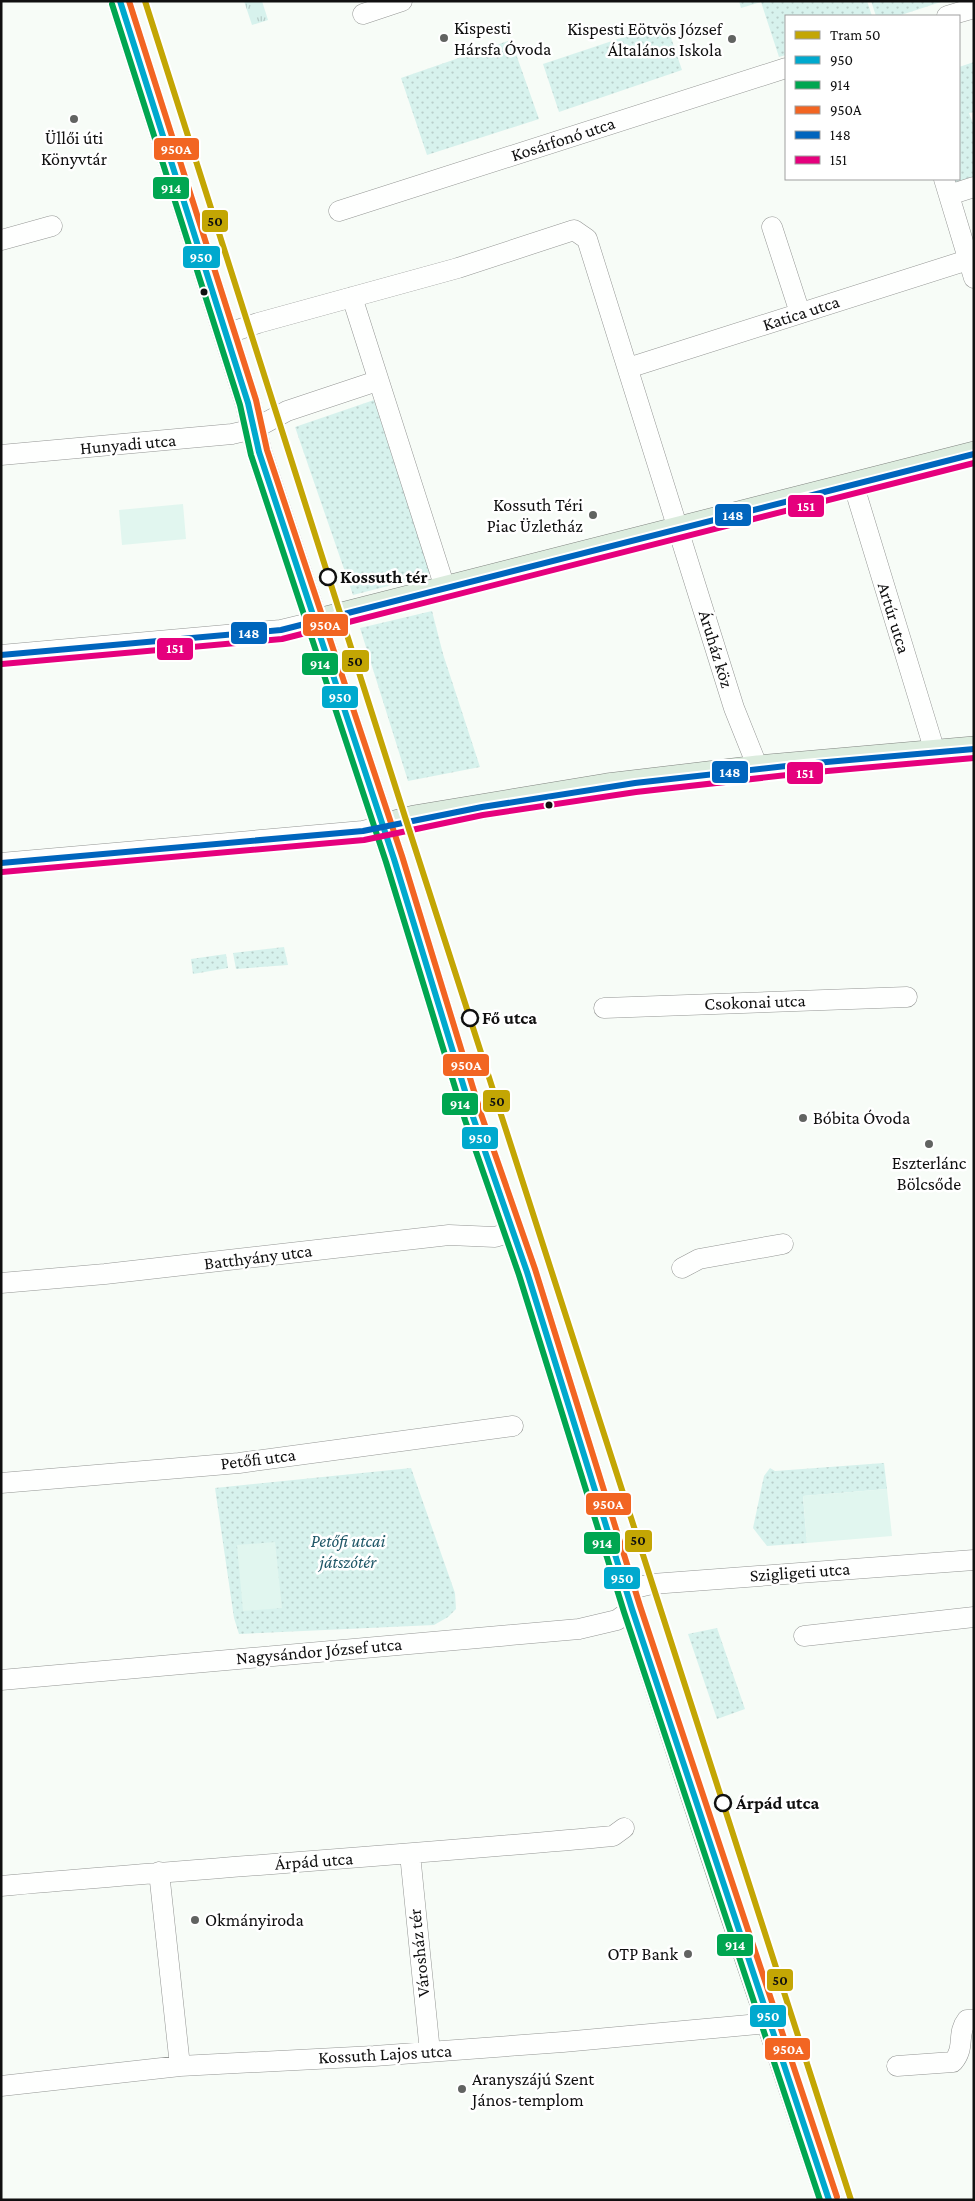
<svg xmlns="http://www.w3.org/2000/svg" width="975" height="2201" viewBox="0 0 975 2201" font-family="'Crimson Pro',serif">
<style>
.grass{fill:url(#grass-tufts)}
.park{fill:url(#park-dots)}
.pitch{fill:#e1f6ef}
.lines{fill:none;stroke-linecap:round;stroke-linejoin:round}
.minor-casing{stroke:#949694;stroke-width:21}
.major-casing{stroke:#818481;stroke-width:26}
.minor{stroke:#fefffe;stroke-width:20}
.major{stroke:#dcecde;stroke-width:25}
.bus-1-casing{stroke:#fff;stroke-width:10}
.bus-2-casing{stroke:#fff;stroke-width:10}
.bus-3-casing{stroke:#fff;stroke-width:10}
.bus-4-casing{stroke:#fff;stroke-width:10}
.bus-5-casing{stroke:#fff;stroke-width:10}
.bus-1{stroke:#00a9ce;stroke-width:6}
.bus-2{stroke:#00a651;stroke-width:6}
.bus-3{stroke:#f26522;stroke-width:6}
.bus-4{stroke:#0065bd;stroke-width:6}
.bus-5{stroke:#e5007d;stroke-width:6}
.tram-1-casing{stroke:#fff;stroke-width:10}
.tram-1{stroke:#c3a604;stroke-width:6}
.poi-dot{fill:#616361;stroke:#fff;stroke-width:2}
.bus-dot{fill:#101010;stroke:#fff;stroke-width:2}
.stop-dot{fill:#fff;stroke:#101010;stroke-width:2.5}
.labels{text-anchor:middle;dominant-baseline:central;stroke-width:5;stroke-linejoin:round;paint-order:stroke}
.poi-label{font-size:18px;fill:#101010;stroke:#fff;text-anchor:start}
.street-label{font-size:18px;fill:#101010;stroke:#fff}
.stop-label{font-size:18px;font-weight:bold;fill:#101010;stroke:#fff;text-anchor:start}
.park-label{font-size:18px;font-style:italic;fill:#215868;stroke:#fff}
.line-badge{stroke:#fff;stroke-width:2}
.badge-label{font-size:14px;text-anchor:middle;font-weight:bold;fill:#fff}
.pale-badge-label{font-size:14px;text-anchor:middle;font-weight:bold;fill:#111}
</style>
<defs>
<pattern id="grass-tufts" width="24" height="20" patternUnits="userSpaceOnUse" patternTransform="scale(1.25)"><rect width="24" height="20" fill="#d7f2ed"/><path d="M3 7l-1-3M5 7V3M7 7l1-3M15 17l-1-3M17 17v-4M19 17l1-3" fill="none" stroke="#b8ceca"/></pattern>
<pattern id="park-dots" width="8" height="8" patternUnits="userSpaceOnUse" patternTransform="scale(1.25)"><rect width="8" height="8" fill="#d7f2ed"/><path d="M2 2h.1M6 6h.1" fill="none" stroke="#b8ceca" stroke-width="1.8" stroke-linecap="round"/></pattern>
</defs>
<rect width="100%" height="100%" fill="#f7fcf7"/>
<path class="grass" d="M 244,1 L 262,1 L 268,20 L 252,25 Z"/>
<path class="park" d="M 739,1 L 867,1 L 872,16 L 786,16 L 786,55 L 779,57 L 761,2 L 741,8 Z
M 871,1 L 944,1 L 898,16 L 876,16 Z
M 666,23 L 682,70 L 559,112 L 543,64 Z
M 511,40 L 539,119 L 427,155 L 401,78 Z
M 974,62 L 974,112 L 969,113 L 974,126 L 974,177 L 953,184 L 951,179 L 959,179 L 959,67 Z
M 374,400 L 431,575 L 353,595 L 295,427 Z
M 432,611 L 443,654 L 480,767 L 408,781 L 360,628 Z
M 284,947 L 288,965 L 236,969 L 233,953 Z
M 226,954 L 228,968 L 193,974 L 191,959 Z
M 884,1463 L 887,1489 L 803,1496 L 807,1543 L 767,1546 L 753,1528 L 764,1476 L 770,1468 L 775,1471 Z
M 411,1468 L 455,1593 L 456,1609 L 448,1617 L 434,1625 L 239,1634 L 234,1618 L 215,1488 Z
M 717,1628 L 745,1709 L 717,1719 L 688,1634 Z"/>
<path class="pitch" d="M 183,504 L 186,539 L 122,545 L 119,510 Z
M 887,1489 L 892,1536 L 807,1543 L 803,1496 Z
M 275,1542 L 282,1608 L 243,1611 L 237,1545 Z"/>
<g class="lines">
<g class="minor-casing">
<path id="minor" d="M 363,14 L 402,1
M 947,16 L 974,8
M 944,179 L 974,278
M 949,195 L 974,187
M 339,211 L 786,68
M 772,227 L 800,313
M 1,240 L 52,226
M 352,297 L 445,588
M 226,334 L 258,323 L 458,268 L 574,230 L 587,239 L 734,708 L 758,768
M 628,368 L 974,258
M 1,455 L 232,434 L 254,429 L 287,411 L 377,381
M 853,483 L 935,752
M 1,655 L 281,630 L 314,622
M 1,863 L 363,831 L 383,826
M 604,1008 L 907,997
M 682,1268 L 699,1259 L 783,1244
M 1,1283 L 105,1274 L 449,1235 L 495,1237 L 514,1231
M 1,1483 L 239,1463 L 513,1426
M 626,1590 L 652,1584 L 974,1560
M 804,1636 L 974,1617
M 1,1680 L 579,1629 L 617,1620 L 632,1609
M 410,1854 L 430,2052
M 159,1872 L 180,2066
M 1,1886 C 205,1868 409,1855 613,1836 L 624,1828
M 897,2066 L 953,2062 C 966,2047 956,2034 967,2020 L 974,2020
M 1,2086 L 180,2066 L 374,2056 L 563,2042 L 769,2023"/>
</g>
<g class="major-casing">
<path id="major" d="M 120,1 L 248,403 L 259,452 L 394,859 L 473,1117 L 527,1272 L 632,1609 L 725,1892 L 829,2200
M 314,622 L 974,454
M 383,826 L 414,818 L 607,786 L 758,768 L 974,749"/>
</g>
<use href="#minor" class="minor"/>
<use href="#major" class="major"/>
<g class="bus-1-casing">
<path id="bus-1" d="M 120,1 L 248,403 L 259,452 L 394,859 L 473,1117 L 527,1272 L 632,1609 L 829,2200"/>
</g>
<g class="bus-2-casing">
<path id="bus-2" d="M 112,4 L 240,405 L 251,455 L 386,862 L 465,1120 L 519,1275 L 624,1612 L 820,2200"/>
</g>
<g class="bus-3-casing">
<path id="bus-3" d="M 129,1 L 256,400 L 267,450 L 402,856 L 481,1114 L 535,1269 L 640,1606 L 837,2197"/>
</g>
<g class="bus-4-casing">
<path id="bus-4" d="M 1,655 L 281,630 L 974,454
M 1,863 L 363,831 L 482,807 L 635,783 L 804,764 L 974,749"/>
</g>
<g class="bus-5-casing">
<path id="bus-5" d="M 2,664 L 282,639 L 974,463
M 2,872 L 364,840 L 483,815 L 636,792 L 805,773 L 974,758"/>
</g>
<use href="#bus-1" class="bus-1"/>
<use href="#bus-2" class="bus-2"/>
<use href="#bus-3" class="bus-3"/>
<use href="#bus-4" class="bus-4"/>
<use href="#bus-5" class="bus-5"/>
<g class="tram-1-casing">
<path id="tram-1" d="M 145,1 L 406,820 L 851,2200"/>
</g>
<use href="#tram-1" class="tram-1"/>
</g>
<g class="poi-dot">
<circle cx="444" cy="38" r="5"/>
<circle cx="732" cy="39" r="5"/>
<circle cx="74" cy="119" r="5"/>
<circle cx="593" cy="515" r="5"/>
<circle cx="803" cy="1118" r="5"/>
<circle cx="929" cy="1144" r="5"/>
<circle cx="195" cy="1920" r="5"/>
<circle cx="688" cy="1954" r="5"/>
<circle cx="462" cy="2089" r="5"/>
</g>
<g class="bus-dot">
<circle cx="204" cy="292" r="4.5"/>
<circle cx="549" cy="805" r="4.5"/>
</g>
<g class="stop-dot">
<circle cx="328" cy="577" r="8"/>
<circle cx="470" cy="1018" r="8"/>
<circle cx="723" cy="1803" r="8"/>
</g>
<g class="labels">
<g class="poi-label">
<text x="454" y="28">Kispesti<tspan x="454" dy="21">Hársfa Óvoda</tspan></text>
<text x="722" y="29" text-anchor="end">Kispesti Eötvös József<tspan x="722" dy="21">Általános Iskola</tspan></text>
<text x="74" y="138" text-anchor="middle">Üllői úti<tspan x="74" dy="21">Könyvtár</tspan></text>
<text x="583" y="505" text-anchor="end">Kossuth Téri<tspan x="583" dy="21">Piac Üzletház</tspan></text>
<text x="813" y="1118">Bóbita Óvoda</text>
<text x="929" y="1163" text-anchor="middle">Eszterlánc<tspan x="929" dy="21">Bölcsőde</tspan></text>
<text x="205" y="1920">Okmányiroda</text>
<text x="678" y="1954" text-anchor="end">OTP Bank</text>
<text x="472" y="2079">Aranyszájú Szent<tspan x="472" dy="21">János-templom</tspan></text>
</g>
<g class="street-label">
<text transform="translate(563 139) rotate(-18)">Kosárfonó utca</text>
<text transform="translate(801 313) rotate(-18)">Katica utca</text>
<text transform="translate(128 444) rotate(-5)">Hunyadi utca</text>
<text transform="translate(894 618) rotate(73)">Artúr utca</text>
<text transform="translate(716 649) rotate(73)">Áruház köz</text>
<text transform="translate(755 1002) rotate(-2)">Csokonai utca</text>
<text transform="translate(258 1257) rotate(-7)">Batthyány utca</text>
<text transform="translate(258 1459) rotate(-7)">Petőfi utca</text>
<text transform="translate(800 1572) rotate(-4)">Szigligeti utca</text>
<text transform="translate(319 1651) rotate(-5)">Nagysándor József utca</text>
<text transform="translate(314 1861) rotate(-4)">Árpád utca</text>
<text transform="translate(419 1953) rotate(-96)">Városház tér</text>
<text transform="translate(385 2054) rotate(-3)">Kossuth Lajos utca</text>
</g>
<g class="stop-label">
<text x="340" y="577">Kossuth tér</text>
<text x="482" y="1018">Fő utca</text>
<text x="736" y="1803">Árpád utca</text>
</g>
<g class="park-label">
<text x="348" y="1541">Petőfi utcai<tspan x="348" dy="21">játszótér</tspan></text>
</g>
</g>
<g class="line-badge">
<rect x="153" y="137" width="47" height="24" rx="5" fill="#f26522"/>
<rect x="152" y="176" width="38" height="24" rx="5" fill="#00a651"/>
<rect x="201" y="209" width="28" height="24" rx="5" fill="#c3a604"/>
<rect x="182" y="245" width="39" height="24" rx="5" fill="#00a9ce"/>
<rect x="787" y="494" width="38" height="24" rx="5" fill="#e5007d"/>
<rect x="714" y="503" width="38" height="24" rx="5" fill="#0065bd"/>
<rect x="302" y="613" width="47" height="24" rx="5" fill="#f26522"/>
<rect x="230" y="621" width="38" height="24" rx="5" fill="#0065bd"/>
<rect x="156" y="637" width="38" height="24" rx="5" fill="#e5007d"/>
<rect x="341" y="649" width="29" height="24" rx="5" fill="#c3a604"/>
<rect x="301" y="652" width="38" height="24" rx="5" fill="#00a651"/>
<rect x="321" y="685" width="38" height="24" rx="5" fill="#00a9ce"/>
<rect x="711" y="760" width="38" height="24" rx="5" fill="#0065bd"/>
<rect x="786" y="761" width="38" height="24" rx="5" fill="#e5007d"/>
<rect x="442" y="1053" width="48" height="24" rx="5" fill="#f26522"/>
<rect x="482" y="1089" width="29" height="24" rx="5" fill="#c3a604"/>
<rect x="441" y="1092" width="38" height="24" rx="5" fill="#00a651"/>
<rect x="461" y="1126" width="38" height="24" rx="5" fill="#00a9ce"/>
<rect x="585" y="1492" width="47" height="24" rx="5" fill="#f26522"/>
<rect x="624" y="1529" width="29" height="24" rx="5" fill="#c3a604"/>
<rect x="583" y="1531" width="38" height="24" rx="5" fill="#00a651"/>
<rect x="603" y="1566" width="38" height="24" rx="5" fill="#00a9ce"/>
<rect x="716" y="1933" width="38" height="24" rx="5" fill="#00a651"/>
<rect x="766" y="1968" width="28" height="24" rx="5" fill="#c3a604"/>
<rect x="749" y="2004" width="38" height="24" rx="5" fill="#00a9ce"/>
<rect x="764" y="2037" width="47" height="24" rx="5" fill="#f26522"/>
</g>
<g class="badge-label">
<text x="176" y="154">950A</text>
<text x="171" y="193">914</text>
<text x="201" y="262">950</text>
<text x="806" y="511">151</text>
<text x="733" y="520">148</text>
<text x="325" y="630">950A</text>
<text x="249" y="638">148</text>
<text x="175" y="653">151</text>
<text x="320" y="669">914</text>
<text x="340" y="702">950</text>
<text x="730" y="777">148</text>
<text x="805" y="778">151</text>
<text x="466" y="1070">950A</text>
<text x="460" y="1109">914</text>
<text x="480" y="1143">950</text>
<text x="608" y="1509">950A</text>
<text x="602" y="1548">914</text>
<text x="622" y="1583">950</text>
<text x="735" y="1950">914</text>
<text x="768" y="2021">950</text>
<text x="788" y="2054">950A</text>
</g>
<g class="pale-badge-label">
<text x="215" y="226">50</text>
<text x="355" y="666">50</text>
<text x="497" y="1106">50</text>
<text x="638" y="1545">50</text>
<text x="780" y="1985">50</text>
</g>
<rect width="975" height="2201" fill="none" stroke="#101010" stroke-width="5"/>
<rect x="785" y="15" width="175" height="165" fill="#ffffff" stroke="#9f9f9f"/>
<rect x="795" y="31" width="25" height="8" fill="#c3a604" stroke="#9f9f9f"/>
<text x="830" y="40" font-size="15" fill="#101010">Tram 50</text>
<rect x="795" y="56" width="25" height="8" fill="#00a9ce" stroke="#9f9f9f"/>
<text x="830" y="65" font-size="15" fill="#101010">950</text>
<rect x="795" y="81" width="25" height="8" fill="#00a651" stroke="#9f9f9f"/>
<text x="830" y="90" font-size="15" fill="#101010">914</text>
<rect x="795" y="106" width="25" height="8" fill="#f26522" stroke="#9f9f9f"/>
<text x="830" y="115" font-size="15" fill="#101010">950A</text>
<rect x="795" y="131" width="25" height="8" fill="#0065bd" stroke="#9f9f9f"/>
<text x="830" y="140" font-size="15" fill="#101010">148</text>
<rect x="795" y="156" width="25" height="8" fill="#e5007d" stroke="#9f9f9f"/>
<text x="830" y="165" font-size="15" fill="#101010">151</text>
</svg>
